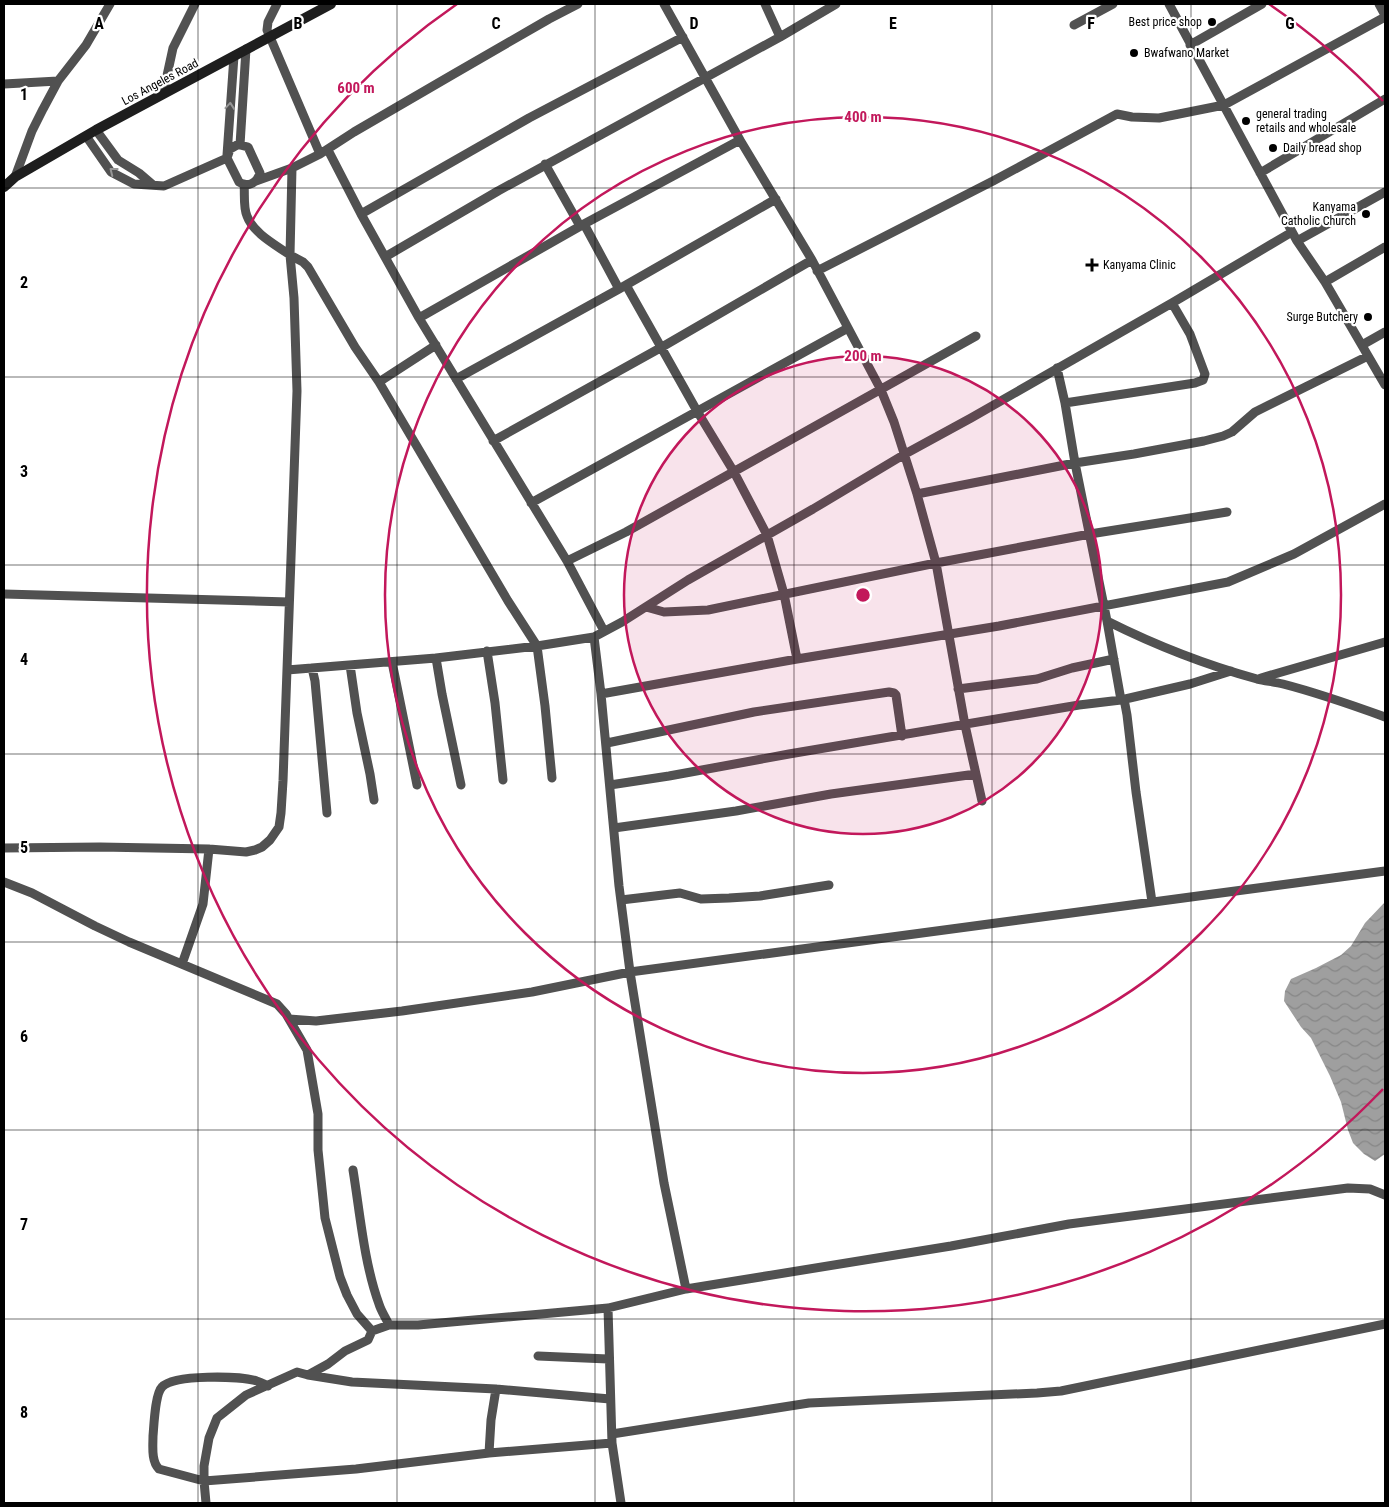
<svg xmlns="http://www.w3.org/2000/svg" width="1389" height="1507" viewBox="0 0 1389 1507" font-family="'Roboto Condensed',sans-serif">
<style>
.water{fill:url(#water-waves)}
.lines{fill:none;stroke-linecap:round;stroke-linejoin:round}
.minor{stroke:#515151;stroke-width:9}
.secondary{stroke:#1e1e1e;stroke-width:10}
.oneway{stroke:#979797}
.grid{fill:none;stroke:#000;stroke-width:1;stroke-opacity:0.55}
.ring{fill:none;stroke:#c2185b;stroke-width:2.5}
.poi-dot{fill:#000;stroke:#fff;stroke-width:2}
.labels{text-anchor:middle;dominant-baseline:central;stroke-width:4.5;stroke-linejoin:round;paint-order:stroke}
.poi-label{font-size:12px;fill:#000;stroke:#fff;text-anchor:start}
.street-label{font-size:12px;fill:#000;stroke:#fff}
.grid-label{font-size:16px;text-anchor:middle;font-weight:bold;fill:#000;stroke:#fff;stroke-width:4.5;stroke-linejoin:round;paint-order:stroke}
.centre{fill:#c2185b;stroke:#fff;stroke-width:2.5}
.ring-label{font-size:15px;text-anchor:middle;font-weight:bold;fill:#c2185b;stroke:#fff;stroke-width:4.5;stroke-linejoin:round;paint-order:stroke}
</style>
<defs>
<pattern id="water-waves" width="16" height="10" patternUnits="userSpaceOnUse" patternTransform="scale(1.25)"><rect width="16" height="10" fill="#9f9f9f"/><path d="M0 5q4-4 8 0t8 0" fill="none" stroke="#878787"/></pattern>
</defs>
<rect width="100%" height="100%" fill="#fff"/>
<path class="water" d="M 1385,902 L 1385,1154 L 1375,1161 L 1364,1154 L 1353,1143 L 1348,1130 L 1341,1102 L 1330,1076 L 1311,1038 L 1301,1027 L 1284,1001 L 1285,991 L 1291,979 L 1316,968 L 1341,955 L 1351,946 L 1365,923 Z"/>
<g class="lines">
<path class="minor" d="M 277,4 L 268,22 L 267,30 L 320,154
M 664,4 L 740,140 L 812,260 L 881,390 L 894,422 L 917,494 L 936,563 L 965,725 L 982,801
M 765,4 L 780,37
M 1169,4 L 1297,241 L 1325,282 L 1385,385
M 1379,4 L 1385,15
M 1074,25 L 1113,4
M 1190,45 L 1262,4
M 4,84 L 58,81
M 163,94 L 173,48 L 195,4
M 96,130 L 118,160 L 139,173 L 153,185
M 86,136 L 111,172 L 134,184 L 164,186 L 227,158
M 237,145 L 240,145 L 248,147 L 260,173 C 257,183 248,188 239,182 L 227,158 L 230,149 Z
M 240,145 L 246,49
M 328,150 L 361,214 L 419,318 L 567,561 L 604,631
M 227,155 L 234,56
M 545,164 L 580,226
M 292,168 L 290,255 L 303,262 L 308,267 L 355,347 L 379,382 L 508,601 L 537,646 L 545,706 L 552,778
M 1260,173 L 1385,99
M 15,177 L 32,131 L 43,109 L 58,81 L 86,45 L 110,4
M 256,181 L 292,168 L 320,154 L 354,132 L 452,75 L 549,19 L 578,4
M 361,214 L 529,118 L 683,37
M 584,224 L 619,289
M 1297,241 L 1385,192
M 385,257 L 498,191 L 780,37 L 836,4
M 817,271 L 993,181 L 1117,114 L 1132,117 L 1159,118 L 1224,105 L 1385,17
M 1325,282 L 1385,247
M 626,285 L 697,411 L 734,472 L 767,535 L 784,594 L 797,659
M 419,318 L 584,224 L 740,140
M 1362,345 L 1385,332
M 1057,368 L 1065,403 L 1075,463 L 1107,621 C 1155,645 1206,665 1257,679 C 1266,681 1275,682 1283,684 C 1318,693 1352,705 1385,717
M 456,379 L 619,289 L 776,199
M 379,382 L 436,345
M 1065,403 L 1195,383 L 1203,380 L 1205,374 L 1190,334 L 1172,303
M 493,441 L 662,347 L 812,260
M 917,494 L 1075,463 L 1134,454 L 1204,441 L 1223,436 L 1232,432 L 1255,412 L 1265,407 L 1368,356
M 531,503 L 848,328
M 567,561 L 626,532 L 976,336
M 4,594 L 289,602
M 646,607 L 664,612 L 708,610 L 936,563 L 1090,534 L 1227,512
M 1107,621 L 1121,700
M 487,651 L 495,703 L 503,780
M 436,658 L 442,694 L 461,785
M 392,662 L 417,785
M 350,665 L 357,713 L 370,774 L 374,800
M 312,668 L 315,681 L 327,813
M 287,670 L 436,658 L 537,646 L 594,637
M 1261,678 L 1385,642
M 958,689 L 1037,679 L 1072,668 L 1114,659
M 601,694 L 594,637 L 622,622 L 688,580 L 813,509 L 905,454 L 971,418 L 1172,303 L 1292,232
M 1124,699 L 1127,715 L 1136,792 L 1152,902
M 607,743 L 754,712 L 889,692 L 894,693 L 896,695 L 902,736
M 610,785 L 669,776 L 789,754 L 1079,705 L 1121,700 L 1190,684 L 1231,671
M 614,828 L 736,811 L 831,794 L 976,774
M 4,848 L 100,847 L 209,849 L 246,852 L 255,850 L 262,847 L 270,840 L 279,827 L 281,813 L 283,781 L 297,391 L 294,298 L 290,255 C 276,245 253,233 247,216 C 243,207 245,194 244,184
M 4,882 L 32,893 L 95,926 L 129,942 L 277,1004 L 286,1014 L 307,1050 L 318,1114 L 318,1150 L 325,1218 L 340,1277 L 347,1295 L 357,1314 L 372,1331
M 621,900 L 680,893 L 701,899 L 729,898 L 760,896 L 829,885
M 182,964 L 203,904 L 209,849
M 289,1019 L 316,1021 L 402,1011 L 532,992 L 630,972 L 1385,871
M 353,1170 C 360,1213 364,1263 379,1304 C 381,1311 386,1318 389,1325
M 686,1289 L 664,1183 L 630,972 L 619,886 L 601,694 L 797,659 L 999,626 L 1228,582 L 1294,554 L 1385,504
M 608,1308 L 612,1443 L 621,1503
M 538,1356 L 608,1359
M 308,1375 L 352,1382 L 496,1389 L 610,1399
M 268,1386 C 264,1384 261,1382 257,1381 C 240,1376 174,1374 162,1387 C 155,1394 154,1425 153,1436 C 153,1446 151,1461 159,1469 L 204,1481 L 356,1469 L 489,1453 L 612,1443
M 612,1434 L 809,1403 L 1037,1393 L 1061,1391 L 1385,1324
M 489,1453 L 491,1420 L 496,1389
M 206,1503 L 204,1481 L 204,1466 L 209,1438 L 217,1418 L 246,1395 L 297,1372 L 308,1375 L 328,1364 L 345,1351 L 368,1340 L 372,1331 L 389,1325 L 418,1325 L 608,1308 L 686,1289 L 951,1246 L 1069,1224 L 1348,1188 L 1370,1189 L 1385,1195"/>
<path class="secondary" d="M 4,187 L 15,177 L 96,130 L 331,4"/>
</g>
<defs><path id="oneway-chevron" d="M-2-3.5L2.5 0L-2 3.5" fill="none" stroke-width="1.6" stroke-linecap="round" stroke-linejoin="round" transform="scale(1.25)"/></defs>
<g class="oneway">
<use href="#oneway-chevron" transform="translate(230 106) rotate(-85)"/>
<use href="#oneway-chevron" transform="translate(113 171) rotate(-142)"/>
</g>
<path class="grid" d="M 198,4 L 198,1503M 397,4 L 397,1503M 595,4 L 595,1503M 794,4 L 794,1503M 992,4 L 992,1503M 1191,4 L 1191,1503M 4,188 L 1385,188M 4,377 L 1385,377M 4,565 L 1385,565M 4,754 L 1385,754M 4,942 L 1385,942M 4,1130 L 1385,1130M 4,1319 L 1385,1319"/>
<circle cx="863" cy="595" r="239" fill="#c2185b" fill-opacity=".12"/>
<g class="ring">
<circle cx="863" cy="595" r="239"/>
<circle cx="863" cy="595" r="478"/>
<path d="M1383 1089A717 717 0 1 1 457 4M1269 4A717 717 0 0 1 1383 101"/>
</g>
<g class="poi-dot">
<circle cx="1212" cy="22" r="5"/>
<circle cx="1134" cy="53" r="5"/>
<circle cx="1246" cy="121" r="5"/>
<circle cx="1273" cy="148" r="5"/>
<circle cx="1366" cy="214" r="5"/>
<path d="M1089.5 257.5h5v5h5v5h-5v5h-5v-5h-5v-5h5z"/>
<circle cx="1368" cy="317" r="5"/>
</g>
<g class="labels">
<g class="poi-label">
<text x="1202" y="22" text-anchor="end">Best price shop</text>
<text x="1144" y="53">Bwafwano Market</text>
<text x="1256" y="114">general trading<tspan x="1256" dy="14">retails and wholesale</tspan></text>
<text x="1283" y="148">Daily bread shop</text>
<text x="1356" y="207" text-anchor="end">Kanyama<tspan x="1356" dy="14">Catholic Church</tspan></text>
<text x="1103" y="265">Kanyama Clinic</text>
<text x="1358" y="317" text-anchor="end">Surge Butchery</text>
</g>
<g class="street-label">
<text transform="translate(160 82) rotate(-28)">Los Angeles Road</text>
</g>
</g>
<g class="grid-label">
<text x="99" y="29">A</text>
<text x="298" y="29">B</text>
<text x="496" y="29">C</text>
<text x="694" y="29">D</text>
<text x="893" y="29">E</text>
<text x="1091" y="29">F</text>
<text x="1290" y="29">G</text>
<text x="24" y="100">1</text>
<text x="24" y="288">2</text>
<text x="24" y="477">3</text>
<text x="24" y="665">4</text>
<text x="24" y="853">5</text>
<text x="24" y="1042">6</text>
<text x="24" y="1230">7</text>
<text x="24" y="1418">8</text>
</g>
<circle cx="863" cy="595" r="8" class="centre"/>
<g class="ring-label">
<text x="356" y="93">600 m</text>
<text x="863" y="122">400 m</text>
<text x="863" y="361">200 m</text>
</g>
<rect width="1389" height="1507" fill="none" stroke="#000000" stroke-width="10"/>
</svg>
